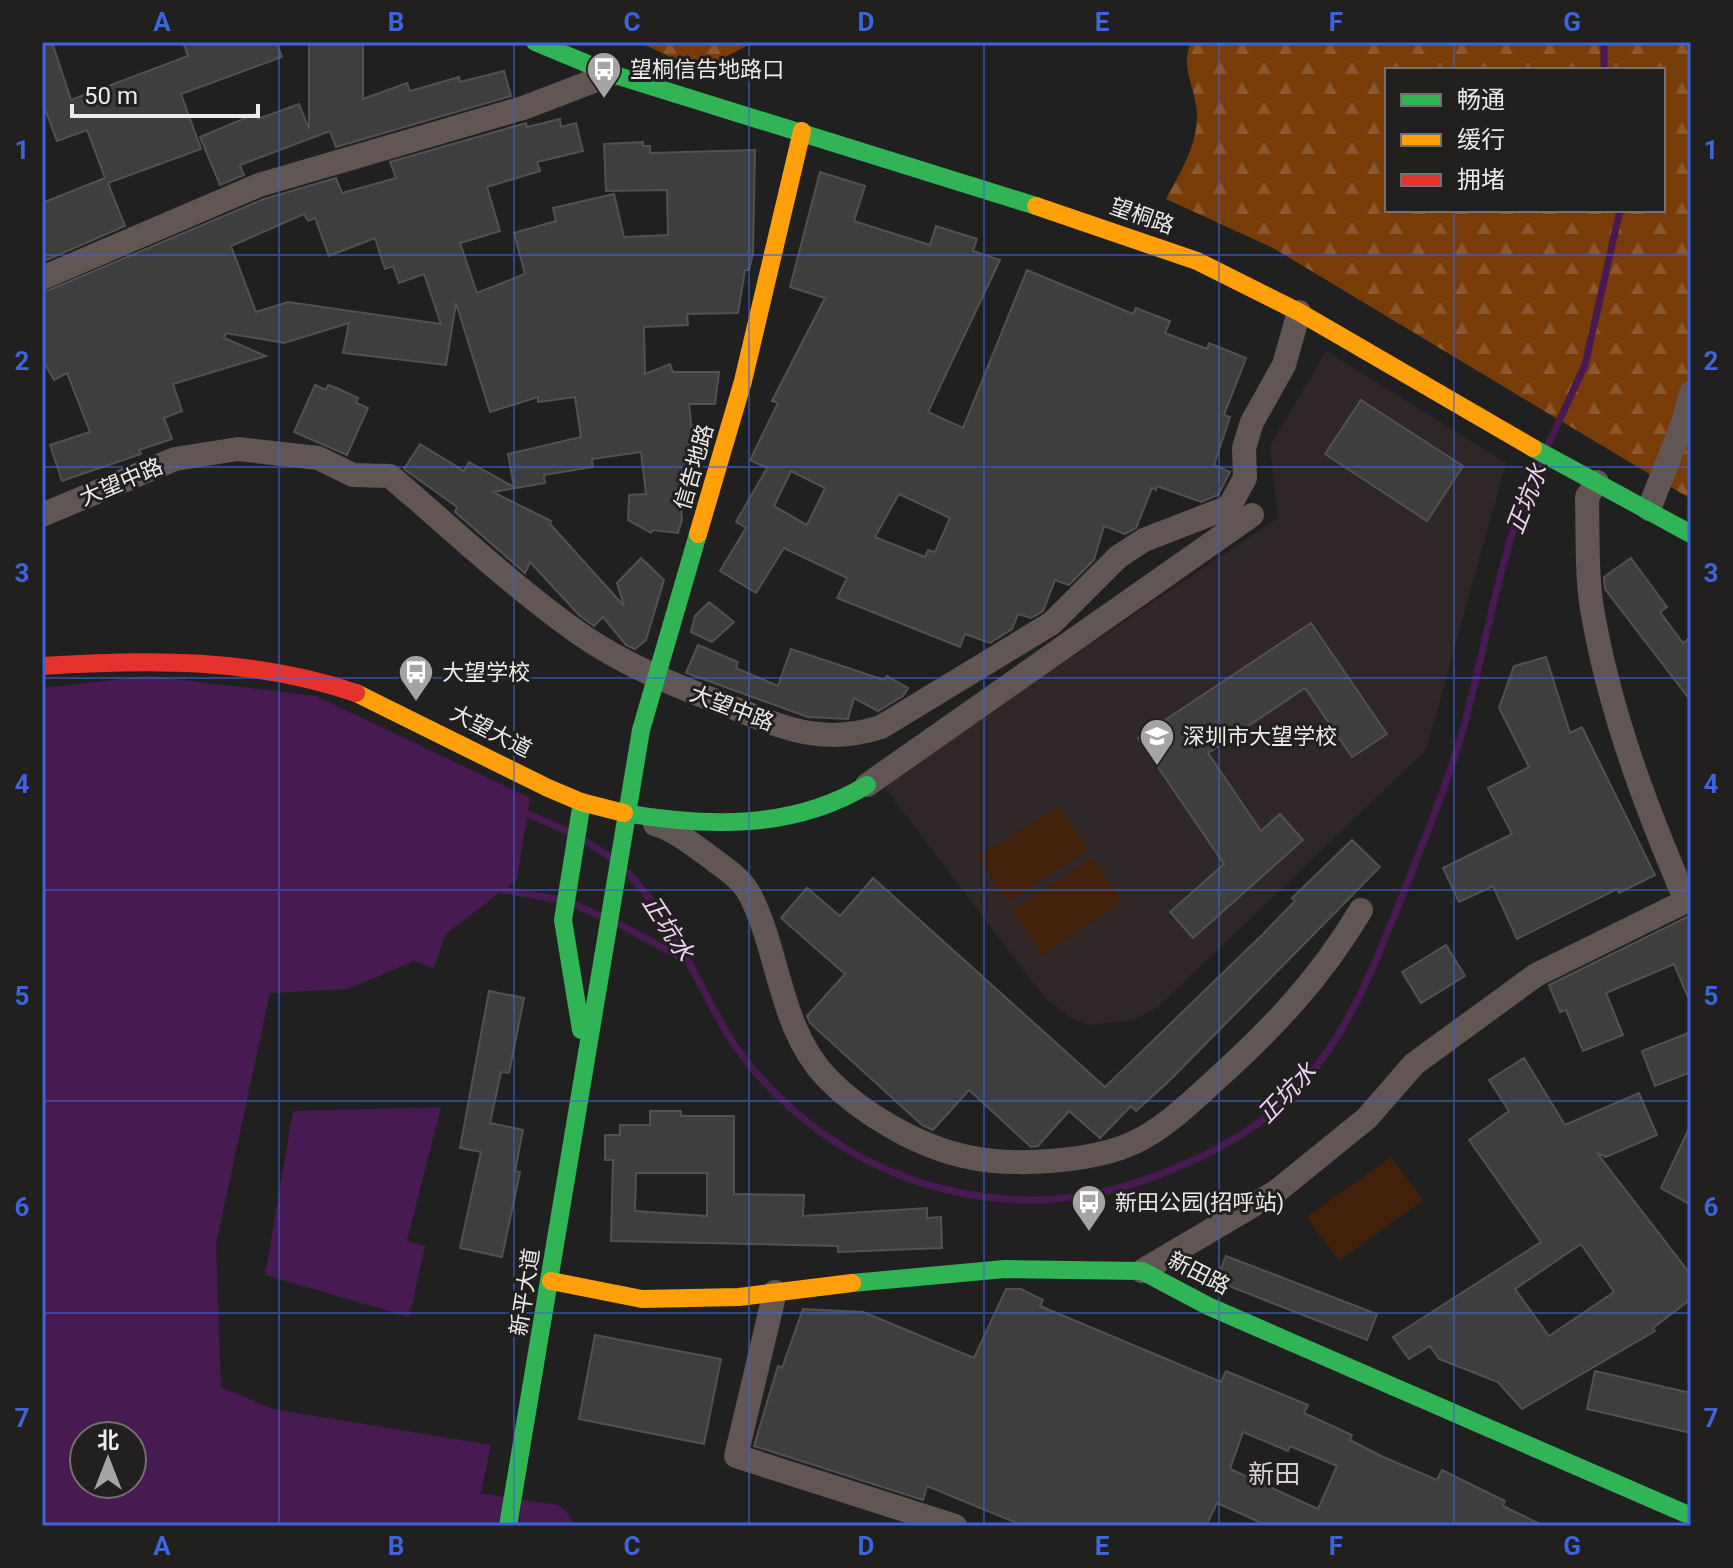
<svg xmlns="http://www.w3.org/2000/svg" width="1733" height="1568" viewBox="0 0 1733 1568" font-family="Roboto,'Noto Sans SC',sans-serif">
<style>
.built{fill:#2f2627}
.forest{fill:url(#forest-firs);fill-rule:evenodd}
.pitch{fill:#41210a}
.water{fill:#471a51;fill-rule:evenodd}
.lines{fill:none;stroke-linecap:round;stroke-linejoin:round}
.stream{stroke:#471a51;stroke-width:7}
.river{stroke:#471a51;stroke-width:44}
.building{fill:#3f3e3f;stroke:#525152;stroke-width:2;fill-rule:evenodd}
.street{stroke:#615654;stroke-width:24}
.fast{stroke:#30b455;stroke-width:18}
.slow{stroke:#ff9f0a;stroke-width:18}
.jam{stroke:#e5322d;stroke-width:18}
.grid{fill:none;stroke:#3c65db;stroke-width:2;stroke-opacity:0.55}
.labels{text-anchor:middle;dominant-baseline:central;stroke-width:6;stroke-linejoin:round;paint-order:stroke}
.poi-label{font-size:22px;fill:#eceaea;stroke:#221f1f;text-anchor:start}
.street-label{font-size:22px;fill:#eceaea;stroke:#221f1f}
.water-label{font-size:24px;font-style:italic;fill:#eed1f5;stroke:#221f1f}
.quarter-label{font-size:26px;fill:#d4cfd0;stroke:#221f1f}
.neatline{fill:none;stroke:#3c65db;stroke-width:3}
.grid-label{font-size:26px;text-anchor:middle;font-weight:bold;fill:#3c65db}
</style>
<defs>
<pattern id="forest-firs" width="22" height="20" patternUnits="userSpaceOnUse" patternTransform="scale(2)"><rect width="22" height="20" fill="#783c09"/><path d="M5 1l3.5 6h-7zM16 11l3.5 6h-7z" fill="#8b582d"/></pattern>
</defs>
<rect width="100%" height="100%" fill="#212020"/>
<path class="built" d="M 1326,351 L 1506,463 L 1426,750 L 1158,1007 L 1133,1020 L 1088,1025 L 1068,1016 L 1044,997 L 882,784 L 1278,518 L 1270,446 Z"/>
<path class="forest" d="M 639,42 L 754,42 L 699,71 Z
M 1191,42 L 1691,42 L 1691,499 L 1273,248 L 1166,199 C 1180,173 1197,146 1197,116 C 1197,89 1179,68 1191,42 ZM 1387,70 L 1663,70 L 1663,210 L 1387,210 Z"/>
<path class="pitch" d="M 1059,806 L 1088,850 L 1007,902 L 978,857 Z
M 1093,858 L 1122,902 L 1042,955 L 1012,910 Z
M 1391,1157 L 1423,1200 L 1339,1261 L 1307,1217 Z"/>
<path class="water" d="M 148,676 L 316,696 L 530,798 L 517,879 L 445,935 L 434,968 L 414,961 L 348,989 L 270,993 L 216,1244 L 221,1387 L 273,1409 L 491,1445 L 474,1526 L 42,1526 L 42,688 ZM 84,1436 L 132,1436 L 132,1484 L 84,1484 Z
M 441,1107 L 407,1241 L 425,1246 L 409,1317 L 265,1275 L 293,1111 Z"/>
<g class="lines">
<path class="stream" d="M 1604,42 L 1604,70
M 1547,447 L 1585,365 L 1620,210
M 528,814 L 569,832
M 587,842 L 610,857
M 628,873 C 673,920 696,981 728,1035 C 748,1067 777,1097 805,1120 C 885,1185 993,1213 1093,1194 C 1130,1187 1166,1173 1201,1157 C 1321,1099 1354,1016 1401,899 C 1423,843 1447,785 1464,726 C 1488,638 1500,546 1540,462
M 503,890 L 556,899
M 575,905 L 601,916
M 619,924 L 689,962"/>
<path class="river" d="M 476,1515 L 550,1526"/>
</g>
<path class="building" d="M 42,42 L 52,42 L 71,100 L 188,56 L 183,42 L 276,42 L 282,57 L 181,94 L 201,149 L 108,183 L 125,226 L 42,262 L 42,203 L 105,178 L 87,130 L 57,141 L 42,101 Z
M 309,42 L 363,42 L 363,99 L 407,83 L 410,91 L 459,77 L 460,82 L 504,71 L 511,96 L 336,147 L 330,131 L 240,165 L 244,175 L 220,185 L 200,137 L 255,114 L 258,119 L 299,104 L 309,129 Z
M 560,119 L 561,127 L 576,123 L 583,151 L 537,162 L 540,171 L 487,187 L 500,231 L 460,243 L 477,293 L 525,274 L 514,233 L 556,221 L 553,208 L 614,194 L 624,237 L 668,235 L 667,190 L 606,191 L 604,144 L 643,142 L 643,146 L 650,146 L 650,153 L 755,150 L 753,253 L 749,270 L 745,270 L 738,313 L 687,314 L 688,325 L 644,327 L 645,374 L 670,364 L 673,372 L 719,372 L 715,404 L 689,404 L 696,471 L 694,477 L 679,478 L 682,520 L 678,533 L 653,530 L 651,533 L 628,520 L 629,495 L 646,494 L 641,452 L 592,459 L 593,467 L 544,475 L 545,483 L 493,492 L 551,521 L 550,524 L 624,606 L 617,583 L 641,558 L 664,580 L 646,640 L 635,649 L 626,645 L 603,617 L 594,626 L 579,615 L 530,562 L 525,573 L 455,512 L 457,507 L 404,469 L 420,444 L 464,471 L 469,462 L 514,487 L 508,454 L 581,437 L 575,397 L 538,402 L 538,397 L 490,412 L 456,303 L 446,365 L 343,353 L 349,323 L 284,343 L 226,333 L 224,338 L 266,356 L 173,384 L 182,411 L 164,418 L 172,439 L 139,450 L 141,454 L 62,481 L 50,445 L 90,432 L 67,373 L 54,380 L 42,359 L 42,293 L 264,199 L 336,178 L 342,193 L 396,178 L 390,162 L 526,123 L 527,127 ZM 304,214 L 308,221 L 315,218 L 329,256 L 375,238 L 385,269 L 393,266 L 399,283 L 424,274 L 441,324 L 288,302 L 256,312 L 231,246 Z
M 820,172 L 865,186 L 854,221 L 930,245 L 936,226 L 977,239 L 973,251 L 1000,260 L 928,412 L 963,428 L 1027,270 L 1133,314 L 1136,308 L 1170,321 L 1165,333 L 1207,349 L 1209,343 L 1246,358 L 1224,415 L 1230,417 L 1214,465 L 1230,472 L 1218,495 L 1201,502 L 1157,486 L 1156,490 L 1152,488 L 1136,528 L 1125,534 L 1104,526 L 1094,560 L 1069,585 L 1055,580 L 1043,611 L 1031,618 L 1018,614 L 1012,629 L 990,643 L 965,634 L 960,647 L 837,598 L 847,578 L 784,548 L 756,593 L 720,571 L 746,528 L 736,522 L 767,468 L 750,460 L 778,403 L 772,401 L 825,298 L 790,287 ZM 791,471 L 825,488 L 807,525 L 774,506 ZM 899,494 L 950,518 L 935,552 L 928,550 L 925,557 L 875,537 Z
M 315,385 L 326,390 L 328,385 L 337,388 L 358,398 L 356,403 L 368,408 L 347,455 L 294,432 Z
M 1361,400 L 1463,466 L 1427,521 L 1325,454 Z
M 1631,558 L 1667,607 L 1660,612 L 1683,643 L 1691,637 L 1691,701 L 1605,589 L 1604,577 Z
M 709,602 L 734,622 L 712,642 L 691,632 L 695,616 Z
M 1311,623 L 1387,734 L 1352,757 L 1305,688 L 1208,753 L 1261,831 L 1280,814 L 1303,840 L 1193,938 L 1170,912 L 1224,864 L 1138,738 Z
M 698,645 L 738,662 L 736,668 L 778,686 L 791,649 L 884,680 L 887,676 L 908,688 L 903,696 L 878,711 L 854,698 L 848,719 L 808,717 L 686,673 Z
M 1546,657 L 1570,733 L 1582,727 L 1655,875 L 1619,893 L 1617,889 L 1517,939 L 1493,886 L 1459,902 L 1443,868 L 1512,834 L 1488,788 L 1529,767 L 1499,708 L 1514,666 Z
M 1352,840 L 1380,867 L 1168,1082 L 1136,1111 L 1131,1106 L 1100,1138 L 1069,1111 L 1038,1146 L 1031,1147 L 969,1090 L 933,1130 L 922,1125 L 810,1023 L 807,1016 L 845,974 L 781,918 L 807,888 L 840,916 L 873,878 L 1105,1087 L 1261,936 L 1295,901 L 1292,898 Z
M 1691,915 L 1691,1004 L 1674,964 L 1606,993 L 1623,1035 L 1583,1051 L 1566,1010 L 1560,1012 L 1549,985 Z
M 1446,945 L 1465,976 L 1421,1003 L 1402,972 Z
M 489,991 L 524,998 L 509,1073 L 501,1072 L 490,1123 L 523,1130 L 515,1171 L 520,1172 L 502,1257 L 460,1248 L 481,1152 L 460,1148 Z
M 1691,1032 L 1691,1072 L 1655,1086 L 1642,1051 Z
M 1524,1058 L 1565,1125 L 1639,1093 L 1657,1135 L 1606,1157 L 1597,1153 L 1691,1275 L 1691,1299 L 1653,1328 L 1655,1331 L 1522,1409 L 1498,1382 L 1439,1359 L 1430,1346 L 1409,1359 L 1393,1337 L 1541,1242 L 1469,1140 L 1509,1111 L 1489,1080 ZM 1581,1244 L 1614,1292 L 1549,1336 L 1515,1289 Z
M 650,1111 L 681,1111 L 681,1116 L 734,1116 L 734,1194 L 804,1195 L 803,1216 L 927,1208 L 927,1218 L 941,1217 L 942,1248 L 838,1252 L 838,1246 L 611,1241 L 613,1160 L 605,1160 L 605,1135 L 620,1135 L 620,1125 L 650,1125 ZM 636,1173 L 707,1173 L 707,1216 L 635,1211 Z
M 1691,1124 L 1691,1205 L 1661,1188 Z
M 1226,1256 L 1377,1314 L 1367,1340 L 1216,1281 Z
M 1006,1289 L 1021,1289 L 1043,1300 L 1040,1306 L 1221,1382 L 1226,1371 L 1308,1405 L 1304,1413 L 1352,1435 L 1350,1440 L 1381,1456 L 1437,1480 L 1442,1470 L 1505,1501 L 1503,1506 L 1544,1526 L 1268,1526 L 1217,1503 L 1206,1526 L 1024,1526 L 927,1486 L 923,1500 L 754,1446 L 778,1366 L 782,1368 L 803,1309 L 863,1312 L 974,1358 ZM 1243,1432 L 1288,1451 L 1290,1446 L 1337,1466 L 1318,1509 L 1230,1469 Z
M 595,1335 L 721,1359 L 704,1444 L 579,1419 Z
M 1595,1371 L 1691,1393 L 1691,1433 L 1587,1409 Z"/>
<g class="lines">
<path class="street" d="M 42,278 L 259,185 L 523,108 L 612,74
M 1649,509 L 1683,423 L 1691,393
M 42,515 L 175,459 L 238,449 L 318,458 L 353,475 L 390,476 C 451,528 511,585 577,632 C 624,665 676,686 729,706 C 784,728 822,746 881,727 L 1052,623 L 1118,557 L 1144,540 L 1229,507 L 1245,478 L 1244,448 L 1252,422 L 1284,365 L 1299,312
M 867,785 L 1252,515
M 655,824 C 675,830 689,842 706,854 C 721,866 741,877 750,895 C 780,953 779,1028 827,1078 C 862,1114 919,1147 968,1157 C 1012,1167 1094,1162 1135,1142 C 1163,1129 1189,1104 1212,1083 C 1272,1029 1319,980 1361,910
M 1142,1271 L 1277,1191 L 1367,1118 L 1414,1064 L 1536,975 L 1686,901 C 1647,810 1612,718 1594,620 C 1586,581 1588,538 1587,497 L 1597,482
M 775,1292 L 736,1456 L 955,1526"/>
<path class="fast" d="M 535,42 L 612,74 L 1036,206
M 1533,448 L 1691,534
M 624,813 C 707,827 793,830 867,785
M 581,1030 L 563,920 L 582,802
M 852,1283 L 1005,1269 L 1142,1271 L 1208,1306 L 1691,1516
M 508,1526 L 641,730 L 698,534"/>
<path class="slow" d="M 1036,206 L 1197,261 L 1299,312 L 1533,448
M 698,534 L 743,381 L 802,131
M 356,693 L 548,788 L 581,802 L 624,813
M 551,1281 L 642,1299 L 739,1297 L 852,1283"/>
<path class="jam" d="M 42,666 C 149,659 253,658 356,693"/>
</g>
<path class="grid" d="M 279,42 L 279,1526M 514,42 L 514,1526M 749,42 L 749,1526M 984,42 L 984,1526M 1219,42 L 1219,1526M 1454,42 L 1454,70M 1454,210 L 1454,1526M 42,255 L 1691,255M 42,467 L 1691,467M 42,678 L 1691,678M 42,890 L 1691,890M 42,1101 L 1691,1101M 42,1313 L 1691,1313"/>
<defs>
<g id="bus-pin" transform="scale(1.8)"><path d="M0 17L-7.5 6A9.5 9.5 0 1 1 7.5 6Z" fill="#a5a3a3" stroke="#221f1f"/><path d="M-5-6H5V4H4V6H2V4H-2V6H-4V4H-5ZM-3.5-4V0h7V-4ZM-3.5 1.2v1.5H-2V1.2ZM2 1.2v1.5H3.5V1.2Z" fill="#fff"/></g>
<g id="school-pin" transform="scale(1.8)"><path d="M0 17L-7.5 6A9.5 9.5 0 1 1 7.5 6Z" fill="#a5a3a3" stroke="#221f1f"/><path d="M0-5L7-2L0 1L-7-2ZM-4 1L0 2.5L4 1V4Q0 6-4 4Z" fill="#fff"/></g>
</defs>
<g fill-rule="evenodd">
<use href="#bus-pin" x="604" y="69"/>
<use href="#bus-pin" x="416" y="672"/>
<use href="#school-pin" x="1157" y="736"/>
<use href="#bus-pin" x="1089" y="1202"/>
</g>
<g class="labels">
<g class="poi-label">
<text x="630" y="69">望桐信告地路口</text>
<text x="442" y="672">大望学校</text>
<text x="1183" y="736">深圳市大望学校</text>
<text x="1115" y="1202">新田公园(招呼站)</text>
</g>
<g class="street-label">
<text transform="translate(1142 216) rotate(19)">望桐路</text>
<text transform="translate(694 467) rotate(-74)">信告地路</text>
<text transform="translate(121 482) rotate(-23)">大望中路</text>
<text transform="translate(732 708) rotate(21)">大望中路</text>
<text transform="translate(491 731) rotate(27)">大望大道</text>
<text transform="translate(1199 1273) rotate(27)">新田路</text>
<text transform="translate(525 1292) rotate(-81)">新平大道</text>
</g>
<g class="water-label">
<text transform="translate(1527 499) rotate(-69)">正坑水</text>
<text transform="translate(668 928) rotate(57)">正坑水</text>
<text transform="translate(1287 1093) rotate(-46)">正坑水</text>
</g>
<g class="quarter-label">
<text x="1274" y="1474">新田</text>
</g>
</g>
<rect width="1733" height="1568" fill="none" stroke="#221f1f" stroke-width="88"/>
<rect x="1385" y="68" width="280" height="144" fill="#221f1f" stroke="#737070" stroke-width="2"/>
<rect x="1401" y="94" width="40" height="12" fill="#30b455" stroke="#737070" stroke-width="2"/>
<text x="1457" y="108" font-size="24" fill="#eceaea">畅通</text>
<rect x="1401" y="134" width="40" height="12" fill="#ff9f0a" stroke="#737070" stroke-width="2"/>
<text x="1457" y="148" font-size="24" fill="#eceaea">缓行</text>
<rect x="1401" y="174" width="40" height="12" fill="#e5322d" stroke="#737070" stroke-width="2"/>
<text x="1457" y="188" font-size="24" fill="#eceaea">拥堵</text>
<g transform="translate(108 1460)"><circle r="38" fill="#221f1f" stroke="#737070" stroke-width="2"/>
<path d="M0-6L14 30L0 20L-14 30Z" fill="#a5a3a3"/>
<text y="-12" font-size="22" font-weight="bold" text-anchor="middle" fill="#eceaea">北</text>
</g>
<path d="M72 104v12h186v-12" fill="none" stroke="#eceaea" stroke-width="4"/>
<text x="84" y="104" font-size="24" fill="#eceaea" stroke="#221f1f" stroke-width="6" paint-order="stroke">50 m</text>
<rect x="44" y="44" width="1645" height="1480" class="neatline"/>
<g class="grid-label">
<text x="162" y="31">A</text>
<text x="396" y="31">B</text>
<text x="632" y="31">C</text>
<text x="866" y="31">D</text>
<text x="1102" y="31">E</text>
<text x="1336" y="31">F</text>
<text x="1572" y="31">G</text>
<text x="22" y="159">1</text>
<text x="1711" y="159">1</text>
<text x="22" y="370">2</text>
<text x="1711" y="370">2</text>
<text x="22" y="582">3</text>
<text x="1711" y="582">3</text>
<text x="22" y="793">4</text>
<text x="1711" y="793">4</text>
<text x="22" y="1005">5</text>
<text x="1711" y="1005">5</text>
<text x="22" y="1216">6</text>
<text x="1711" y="1216">6</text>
<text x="22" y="1427">7</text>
<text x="1711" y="1427">7</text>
<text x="162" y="1555">A</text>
<text x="396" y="1555">B</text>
<text x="632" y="1555">C</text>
<text x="866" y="1555">D</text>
<text x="1102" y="1555">E</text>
<text x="1336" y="1555">F</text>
<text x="1572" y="1555">G</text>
</g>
</svg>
